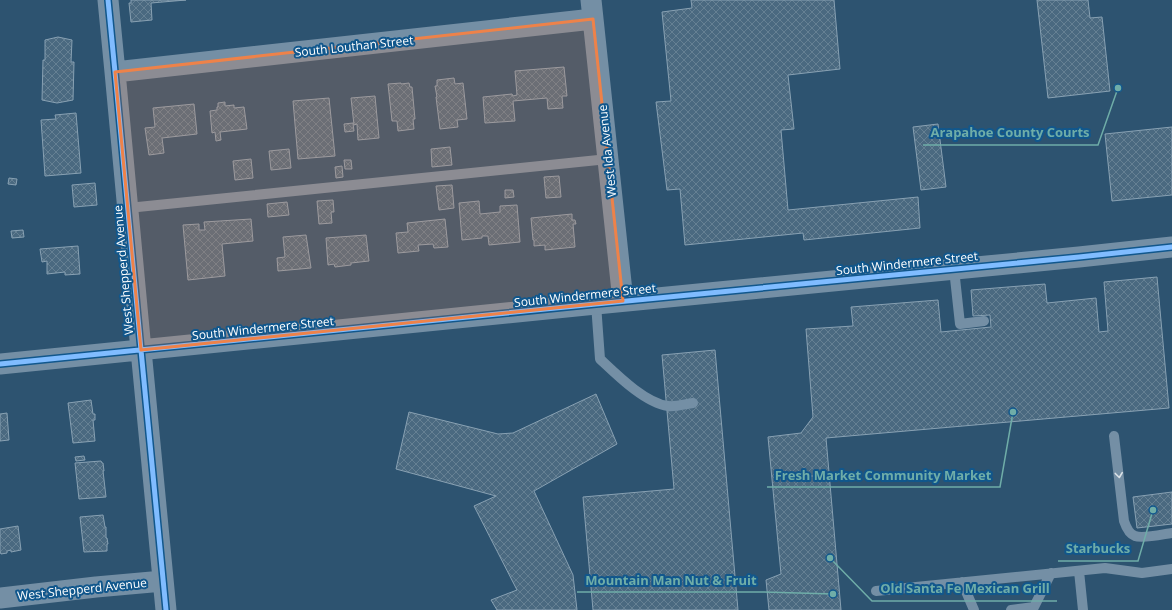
<svg xmlns="http://www.w3.org/2000/svg" width="1172" height="610" viewBox="0 0 1172 610" font-family="'Open Sans',sans-serif">
<style>
.building{fill:url(#building-cross-hatch);stroke:#88a1b3}
.lines{fill:none;stroke-linecap:round;stroke-linejoin:round}
.lane{stroke:#748fa5;stroke-width:10}
.street{stroke:#748fa5;stroke-width:21}
.cycleway-casing{stroke:#11578c;stroke-width:8}
.cycleway{stroke:#80bcff;stroke-width:5}
.oneway{stroke:#dce3e8}
.marked{fill:#ee8249;fill-opacity:0.2;stroke:#ee8249;stroke-width:3;stroke-linejoin:round}
.labels{text-anchor:middle;dominant-baseline:central;stroke-width:4;stroke-linejoin:round;paint-order:stroke}
.street-label{font-size:12px;fill:#fff;stroke:#11578c}
.leader{fill:none;stroke:#6fada8;stroke-width:1.5}
.callout-dot{fill:#6fada8;stroke:#11578c;stroke-width:1.5}
.callout-label{font-size:13px;text-anchor:middle;font-weight:bold;fill:#6fada8;stroke:#11578c;stroke-width:4;stroke-linejoin:round;paint-order:stroke}
</style>
<defs>
<pattern id="building-cross-hatch" width="8" height="8" patternUnits="userSpaceOnUse"><rect width="8" height="8" fill="#4a6980"/><path d="M0 0l8 8M0 8l8-8" fill="none" stroke="#658093"/></pattern>
</defs>
<rect width="100%" height="100%" fill="#2d5370"/>
<path class="building" d="M 131,0 L 186,0 L 151,3 L 152,20 L 131,22 L 129,3 L 131,3 Z
M 691,0 L 834,0 L 840,69 L 788,75 L 794,129 L 781,130 L 788,210 L 918,197 L 920,228 L 804,240 L 803,233 L 685,245 L 680,189 L 667,190 L 656,102 L 671,101 L 662,12 L 692,8 Z
M 1037,0 L 1088,0 L 1090,18 L 1102,17 L 1110,91 L 1048,98 Z
M 58,37 L 72,40 L 71,62 L 74,62 L 73,100 L 57,103 L 42,100 L 43,60 L 45,60 L 45,40 Z
M 564,67 L 567,96 L 562,96 L 563,108 L 548,109 L 547,98 L 513,101 L 515,121 L 485,123 L 483,97 L 512,94 L 513,96 L 517,95 L 515,71 Z
M 454,78 L 455,84 L 463,83 L 467,119 L 457,120 L 458,127 L 440,129 L 436,97 L 437,97 L 435,86 L 437,86 L 437,80 Z
M 401,83 L 401,84 L 409,83 L 410,87 L 412,87 L 415,119 L 413,119 L 414,129 L 398,131 L 397,121 L 392,121 L 388,84 Z
M 375,96 L 379,138 L 358,140 L 357,124 L 354,125 L 351,98 Z
M 329,98 L 335,156 L 298,159 L 293,101 Z
M 225,102 L 225,106 L 234,105 L 234,108 L 244,107 L 247,129 L 220,132 L 221,140 L 216,141 L 215,132 L 212,133 L 210,111 L 217,110 L 217,107 L 218,107 L 218,103 Z
M 194,104 L 197,134 L 162,138 L 164,153 L 149,155 L 145,128 L 155,127 L 153,108 Z
M 76,113 L 81,173 L 45,176 L 41,120 L 56,119 L 55,115 Z
M 353,123 L 354,131 L 345,132 L 344,124 Z
M 938,124 L 946,187 L 921,190 L 913,127 Z
M 1172,127 L 1172,195 L 1112,201 L 1105,134 Z
M 450,147 L 452,165 L 432,167 L 431,149 Z
M 289,149 L 291,168 L 271,170 L 269,151 Z
M 251,159 L 253,178 L 235,180 L 233,161 Z
M 344,160 L 351,160 L 352,169 L 345,169 Z
M 342,166 L 343,177 L 336,178 L 335,167 Z
M 559,176 L 561,197 L 546,198 L 544,177 Z
M 9,178 L 17,179 L 16,185 L 8,184 Z
M 95,183 L 97,205 L 74,207 L 72,185 Z
M 452,185 L 454,208 L 439,210 L 436,186 Z
M 505,190 L 513,190 L 514,197 L 505,198 Z
M 333,200 L 334,212 L 331,212 L 332,223 L 319,224 L 317,201 Z
M 479,201 L 480,214 L 500,212 L 500,206 L 517,205 L 520,242 L 489,245 L 488,236 L 482,236 L 482,238 L 462,240 L 459,203 Z
M 287,202 L 289,215 L 268,217 L 267,204 Z
M 572,214 L 572,220 L 575,220 L 576,224 L 573,224 L 575,247 L 545,250 L 545,245 L 534,246 L 534,240 L 533,240 L 531,218 Z
M 251,219 L 253,241 L 222,244 L 225,276 L 188,280 L 183,225 L 199,224 L 199,230 L 205,230 L 204,222 Z
M 445,219 L 448,247 L 434,248 L 433,244 L 418,245 L 419,251 L 398,253 L 396,233 L 408,232 L 407,223 Z
M 23,230 L 24,237 L 12,238 L 11,231 Z
M 306,235 L 311,268 L 278,271 L 277,258 L 285,257 L 283,237 Z
M 366,235 L 369,261 L 351,263 L 351,265 L 335,267 L 334,264 L 328,265 L 326,238 Z
M 78,246 L 80,274 L 65,275 L 65,272 L 47,274 L 47,261 L 42,262 L 40,249 Z
M 1157,277 L 1169,408 L 826,438 L 841,610 L 769,610 L 766,580 L 781,574 L 768,437 L 801,433 L 813,417 L 806,329 L 853,326 L 851,307 L 938,300 L 941,332 L 991,327 L 990,315 L 973,316 L 971,290 L 1045,284 L 1047,303 L 1096,298 L 1099,332 L 1108,331 L 1104,282 Z
M 715,350 L 738,610 L 593,610 L 583,497 L 674,489 L 662,355 Z
M 596,394 L 617,444 L 534,491 L 573,575 L 577,610 L 497,610 L 491,600 L 517,590 L 474,506 L 496,496 L 396,469 L 409,412 L 498,434 L 513,433 Z
M 91,400 L 93,414 L 95,414 L 95,420 L 93,420 L 95,441 L 73,443 L 68,403 Z
M 7,413 L 9,440 L 0,441 L 0,414 Z
M 84,456 L 85,460 L 76,461 L 75,457 Z
M 101,461 L 102,463 L 103,463 L 104,471 L 103,471 L 106,497 L 79,499 L 75,463 Z
M 1172,492 L 1172,524 L 1137,528 L 1133,497 Z
M 103,515 L 105,527 L 106,527 L 106,538 L 107,538 L 108,544 L 107,544 L 107,551 L 84,552 L 80,517 Z
M 18,526 L 21,550 L 11,552 L 11,550 L 7,551 L 7,553 L 1,554 L 0,552 L 0,529 Z"/>
<g class="lines">
<path class="lane" d="M 128,208 L 608,159
M 954,269 L 960,324 L 984,321
M 596,304 L 600,359 C 617,375 645,403 668,406 C 676,407 685,404 693,403
M 1114,436 L 1124,521 C 1126,527 1129,534 1135,536 C 1143,539 1164,534 1172,533
M 1079,571 L 1083,610
M 962,582 L 974,610
M 876,591 L 1105,568 L 1142,573 L 1172,569
M 1011,610 L 1034,607 L 1051,573"/>
<path class="street" d="M 108,0 L 115,72 L 141,350 L 166,610
M 591,0 L 623,301
M 115,72 L 593,19
M 0,364 L 596,304 L 1079,257 L 1172,247
M 0,598 L 96,587 L 163,581"/>
<g class="cycleway-casing">
<path id="cycleway" d="M 108,0 L 115,72 L 141,350 L 166,610
M 0,364 L 596,304 L 1079,257 L 1172,247"/>
</g>
<use href="#cycleway" class="cycleway"/>
</g>
<defs><path id="oneway-chevron" d="M-2-3.5L2.5 0L-2 3.5" fill="none" stroke-width="1.6" stroke-linecap="round" stroke-linejoin="round"/></defs>
<use class="oneway" href="#oneway-chevron" transform="translate(1119 475) rotate(83)"/>
<path class="marked" d="M 593,19 L 623,301 L 141,350 L 115,72 Z"/>
<g class="labels">
<g class="street-label">
<text transform="translate(354 46) rotate(-6)">South Louthan Street</text>
<text transform="translate(607 151) rotate(-96)">West Ida Avenue</text>
<text transform="translate(907 263) rotate(-6)">South Windermere Street</text>
<text transform="translate(123 270) rotate(-95)">West Shepperd Avenue</text>
<text transform="translate(585 295) rotate(-6)">South Windermere Street</text>
<text transform="translate(263 328) rotate(-6)">South Windermere Street</text>
<text transform="translate(82 589) rotate(-6)">West Shepperd Avenue</text>
</g>
</g>
<path class="leader" d="M1118 88L1098 145H923M1013 412L1000 487H767M1153 510L1138 561H1058M833 594L764 592H577M830 558L872 601H1057"/>
<g class="callout-dot">
<circle cx="1118" cy="88" r="4"/>
<circle cx="1013" cy="412" r="4"/>
<circle cx="1153" cy="510" r="4"/>
<circle cx="833" cy="594" r="4"/>
<circle cx="830" cy="558" r="4"/>
</g>
<g class="callout-label">
<text x="1010" y="137">Arapahoe County Courts</text>
<text x="883" y="480">Fresh Market Community Market</text>
<text x="1098" y="553">Starbucks</text>
<text x="671" y="585">Mountain Man Nut &amp; Fruit</text>
<text x="965" y="593">Old Santa Fe Mexican Grill</text>
</g>
</svg>
